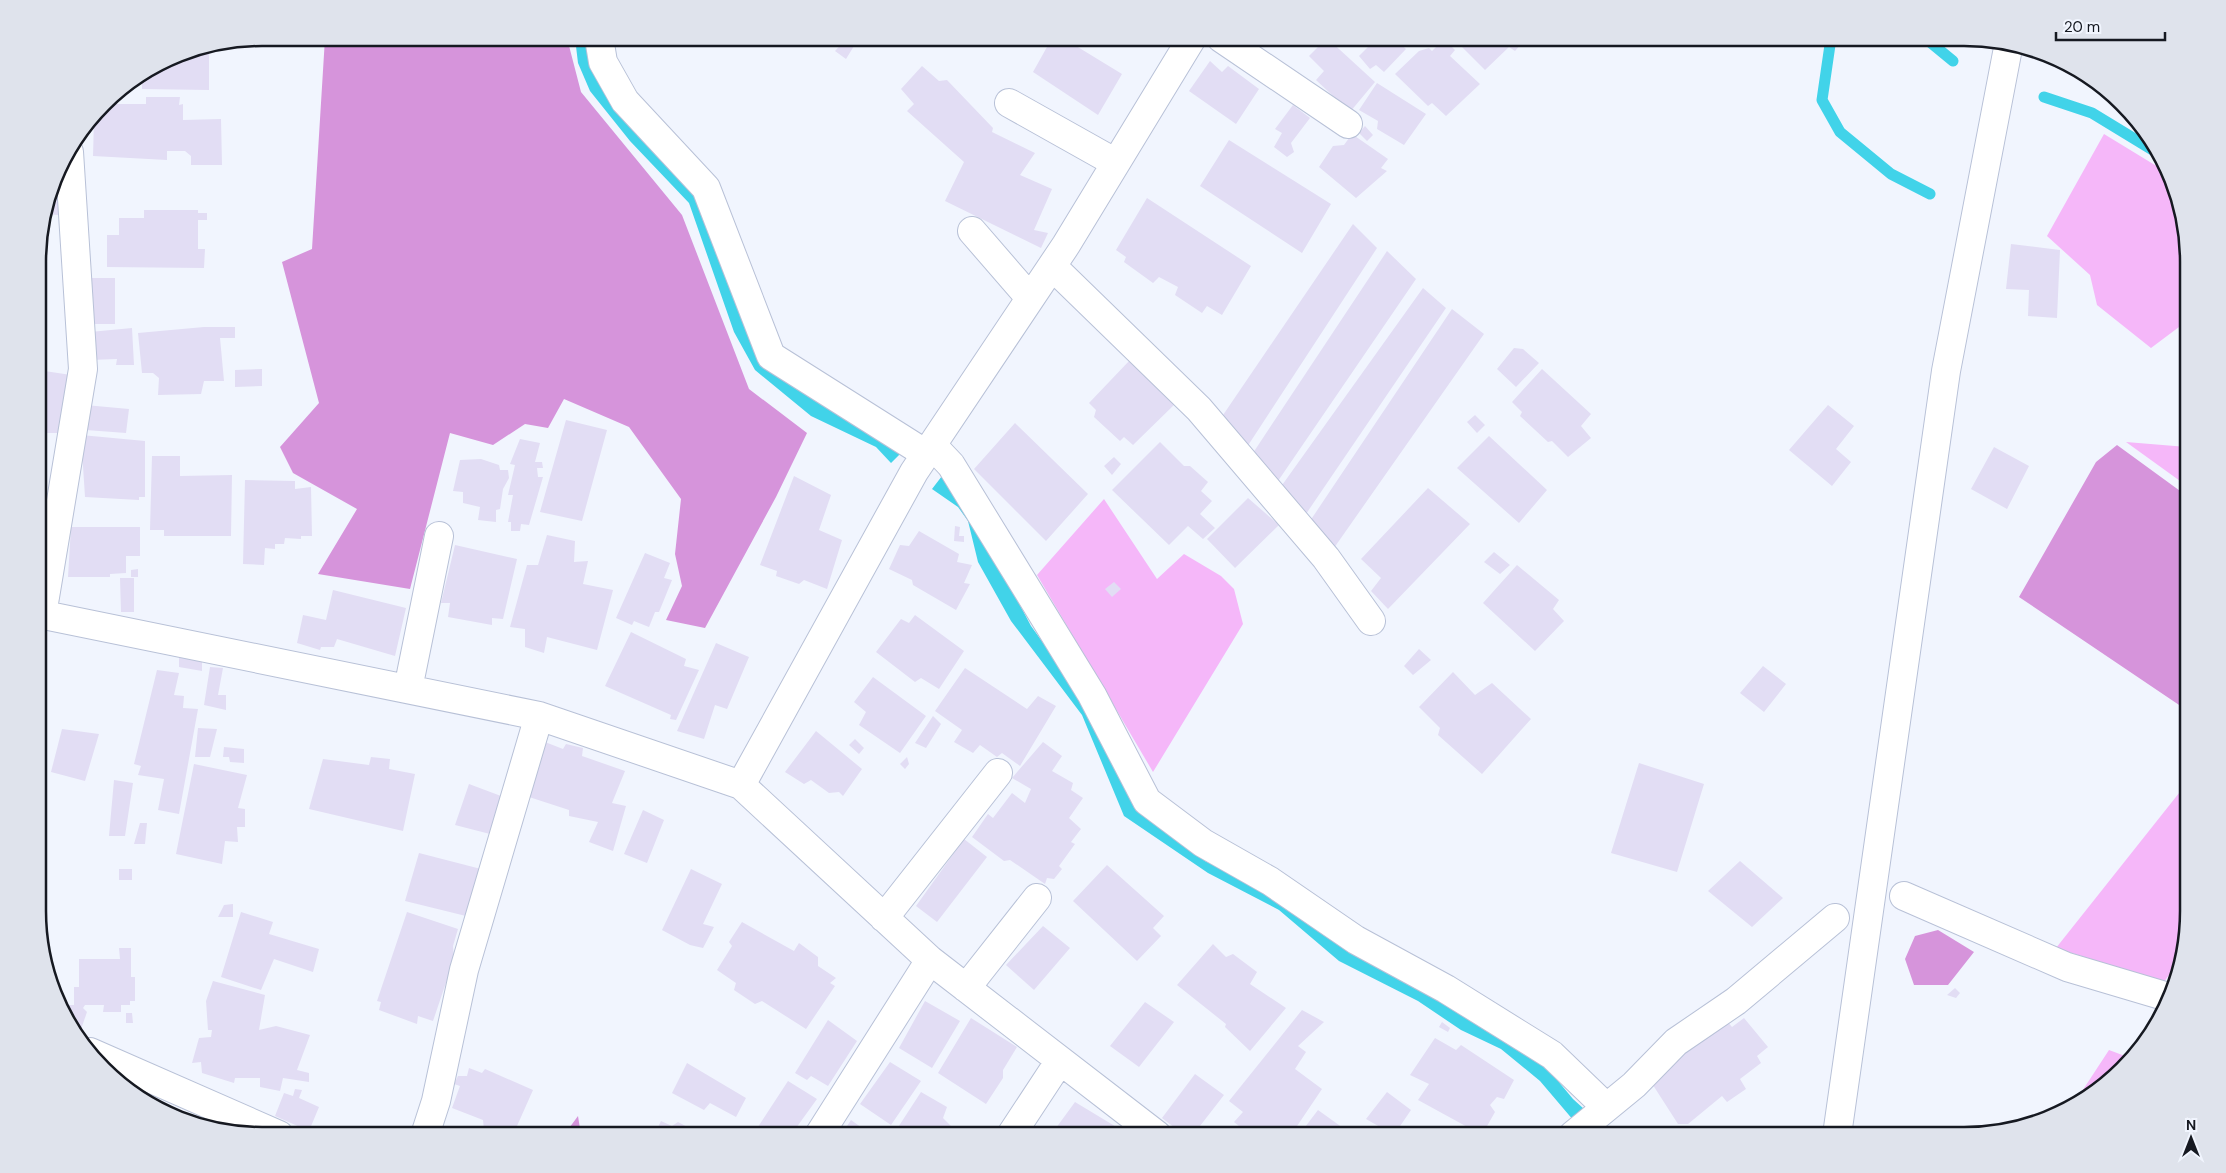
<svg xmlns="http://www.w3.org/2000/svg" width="2226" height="1173" viewBox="0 0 2226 1173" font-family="'DM Sans',sans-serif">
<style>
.green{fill:#f5b7f9}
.forest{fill:#d694db}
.water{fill:#41d3e9}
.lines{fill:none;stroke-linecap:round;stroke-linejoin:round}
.stream{stroke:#41d3e9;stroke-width:11}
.building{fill:#e2ddf4}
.minor-casing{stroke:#b8c1d7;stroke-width:30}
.minor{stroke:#fff;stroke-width:28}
.rim{fill:none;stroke:#161921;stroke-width:2.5}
</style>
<rect width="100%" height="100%" fill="#f1f5fe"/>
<path class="green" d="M 2104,134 L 2163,170 L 2187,233 L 2187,321 L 2151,348 L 2097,305 L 2090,275 L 2047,236 Z
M 2126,442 L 2187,447 L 2187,486 Z
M 1104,499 L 1157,579 L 1184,554 L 1221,576 L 1234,589 L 1243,624 L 1153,772 L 1037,575 Z
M 2188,775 L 2188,911 L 2176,965 L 2164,982 L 2056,948 L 2187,783 Z
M 2109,1050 L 2133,1059 L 2088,1098 L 2073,1105 Z"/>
<path class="forest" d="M 325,38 L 567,38 L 581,92 L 682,215 L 749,389 L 807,433 L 776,497 L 705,628 L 666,620 L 682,586 L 675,554 L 681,499 L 629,427 L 564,399 L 548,428 L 525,424 L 493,445 L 450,433 L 410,589 L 318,574 L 357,509 L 293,473 L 280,447 L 319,403 L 282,262 L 312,249 Z
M 2117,445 L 2187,496 L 2188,711 L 2019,597 L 2096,462 Z
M 1938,930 L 1974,952 L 1948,985 L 1914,985 L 1905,959 L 1915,936 Z
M 578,1116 L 581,1135 L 564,1135 Z"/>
<path class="water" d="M 575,38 L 588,38 L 702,197 L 756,348 L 902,452 L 891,463 L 876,447 L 811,416 L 755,370 L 734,332 L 689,203 L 630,141 L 590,91 L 578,63 Z
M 942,476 L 960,491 L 1031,626 L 1090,708 L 1141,810 L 1205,861 L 1280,896 L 1467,1011 L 1548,1069 L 1573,1099 L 1605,1128 L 1618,1135 L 1591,1135 L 1574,1121 L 1540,1081 L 1501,1049 L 1461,1030 L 1418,1001 L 1339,961 L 1279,910 L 1208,873 L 1124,816 L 1082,715 L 1011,621 L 978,562 L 968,521 L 958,507 L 932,489 Z"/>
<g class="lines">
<path class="stream" d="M 1831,38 L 1822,100 L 1840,132 L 1891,174 L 1930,194
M 1925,38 L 1953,61
M 2044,97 L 2092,113 L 2156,152"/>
</g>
<path class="building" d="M 847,38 L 854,46 L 846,59 L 835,51 Z
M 1052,38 L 1063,38 L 1122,74 L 1098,115 L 1033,72 Z
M 1264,38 L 1278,38 L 1274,45 Z
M 1327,38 L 1375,82 L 1350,112 L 1316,80 L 1324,71 L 1309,56 Z
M 1377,38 L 1394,38 L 1406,49 L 1384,72 L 1376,65 L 1370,69 L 1359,56 Z
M 1453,38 L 1518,38 L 1523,42 L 1515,51 L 1509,47 L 1485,70 Z
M 1444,39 L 1455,50 L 1450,56 L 1480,84 L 1446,116 L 1432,103 L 1428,106 L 1395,74 L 1419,51 L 1429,48 L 1432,51 Z
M 183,53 L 209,53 L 209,90 L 142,89 L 142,76 L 177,55 Z
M 1210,61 L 1222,72 L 1228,66 L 1259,89 L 1236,124 L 1189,91 Z
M 922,66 L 939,81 L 947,80 L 993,128 L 992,132 L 1035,153 L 1020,175 L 1052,189 L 1034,230 L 1048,233 L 1041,248 L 945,201 L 964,162 L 907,111 L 914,104 L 901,89 Z
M 1377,83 L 1426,114 L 1404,145 L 1377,129 L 1378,121 L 1359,110 Z
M 146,97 L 180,97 L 179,105 L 183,104 L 183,120 L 221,119 L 222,165 L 191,165 L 191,156 L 185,151 L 167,151 L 167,160 L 93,156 L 94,120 L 106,104 L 146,104 Z
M 1293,105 L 1310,118 L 1291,143 L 1294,152 L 1287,157 L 1274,147 L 1282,133 L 1275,129 Z
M 1365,126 L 1373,135 L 1367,141 L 1359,133 Z
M 1352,134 L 1388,159 L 1381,168 L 1387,171 L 1356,198 L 1319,167 L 1333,146 L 1344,145 Z
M 1229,140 L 1331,204 L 1302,253 L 1200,186 Z
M 54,188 L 58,188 L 58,215 L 47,214 Z
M 1147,198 L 1251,266 L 1222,315 L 1207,306 L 1202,313 L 1175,295 L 1178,287 L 1159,277 L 1153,283 L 1124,262 L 1126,257 L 1116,250 Z
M 144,210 L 198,210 L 198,213 L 207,213 L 207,220 L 198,220 L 198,249 L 205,249 L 204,268 L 107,267 L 107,235 L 119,235 L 119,218 L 144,218 Z
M 1353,224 L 1377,248 L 1247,447 L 1221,418 Z
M 40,244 L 40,268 L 38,268 Z
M 2011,244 L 2060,250 L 2057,318 L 2028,316 L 2029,290 L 2006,289 Z
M 1387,251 L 1416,279 L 1278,481 L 1253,453 Z
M 88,278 L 115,278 L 115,324 L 88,324 Z
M 1423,288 L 1446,308 L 1306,514 L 1280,488 Z
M 1452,309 L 1484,334 L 1334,548 L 1310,521 Z
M 204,327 L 235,327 L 235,338 L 220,338 L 224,381 L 204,381 L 201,394 L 158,395 L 159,378 L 153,373 L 142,373 L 138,333 Z
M 132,328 L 134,365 L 116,365 L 117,359 L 90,360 L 90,332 Z
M 1514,348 L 1523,349 L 1539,363 L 1516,387 L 1497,369 Z
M 1130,360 L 1176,403 L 1133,445 L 1124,437 L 1120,441 L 1094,417 L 1096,410 L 1089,403 Z
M 262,369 L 262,386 L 235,387 L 235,370 Z
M 1542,369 L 1591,414 L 1581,426 L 1591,438 L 1568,457 L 1552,441 L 1548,442 L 1520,416 L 1522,412 L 1512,402 Z
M 38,370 L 71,375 L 60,433 L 38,433 Z
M 85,405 L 129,409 L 126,433 L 86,430 Z
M 1828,405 L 1854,426 L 1836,449 L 1851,462 L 1832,486 L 1789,450 Z
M 1475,415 L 1485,425 L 1477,433 L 1467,422 Z
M 566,420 L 607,430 L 582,521 L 540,512 Z
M 1015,423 L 1088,494 L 1046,541 L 974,469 Z
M 81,435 L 145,441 L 145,497 L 139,497 L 139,500 L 85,497 Z
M 1489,436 L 1547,490 L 1519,523 L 1457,468 Z
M 520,439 L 540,443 L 535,462 L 542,462 L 543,468 L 537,468 L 538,477 L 543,477 L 529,525 L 521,524 L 520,531 L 511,531 L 511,522 L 508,522 L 513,495 L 508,495 L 515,465 L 510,464 Z
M 1160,442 L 1184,466 L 1190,466 L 1208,482 L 1201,491 L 1212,501 L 1200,514 L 1215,528 L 1203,539 L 1188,526 L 1169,545 L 1112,490 Z
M 1994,447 L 2029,466 L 2007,509 L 1971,489 Z
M 152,456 L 180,456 L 180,476 L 232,475 L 231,536 L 164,536 L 164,530 L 150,530 Z
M 1114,457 L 1121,464 L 1112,475 L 1104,466 Z
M 481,459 L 499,465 L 500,470 L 508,470 L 509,478 L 503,489 L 500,509 L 496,510 L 496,522 L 478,520 L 480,507 L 463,503 L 463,492 L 453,491 L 460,460 Z
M 794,476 L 831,495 L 819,530 L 842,540 L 827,589 L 804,580 L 799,584 L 776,576 L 777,571 L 760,565 Z
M 245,480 L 295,481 L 295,489 L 311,487 L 312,536 L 301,536 L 301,539 L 285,538 L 284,544 L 275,544 L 275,549 L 265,548 L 264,565 L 243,564 Z
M 1428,488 L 1470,524 L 1388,609 L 1371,591 L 1381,578 L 1361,559 Z
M 1248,498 L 1279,525 L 1235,568 L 1207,539 Z
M 39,514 L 46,514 L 39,554 Z
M 955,526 L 960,527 L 959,536 L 964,536 L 964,542 L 954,541 Z
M 71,527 L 140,527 L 140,556 L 126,556 L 126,573 L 110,574 L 110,577 L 68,577 Z
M 919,531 L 959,554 L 957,562 L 972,565 L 964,583 L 970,584 L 956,610 L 913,585 L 912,580 L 889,569 L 900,545 L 909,546 Z
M 547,535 L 575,541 L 574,562 L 588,561 L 583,584 L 613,590 L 597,650 L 547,637 L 544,653 L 525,647 L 525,629 L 510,627 L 527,565 L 538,565 Z
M 455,545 L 517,559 L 503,619 L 492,618 L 492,625 L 448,617 L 450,603 L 441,603 Z
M 1494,552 L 1510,565 L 1500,574 L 1484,562 Z
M 645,553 L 670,563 L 664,578 L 672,580 L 659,612 L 655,612 L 649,627 L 634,621 L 632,625 L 616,618 Z
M 1517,565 L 1559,600 L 1553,609 L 1564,621 L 1535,651 L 1483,603 Z
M 138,569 L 138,577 L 131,577 L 131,570 Z
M 120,578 L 134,578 L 134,612 L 121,612 Z
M 1114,582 L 1121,589 L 1112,597 L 1105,589 Z
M 333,590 L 406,608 L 395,656 L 337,639 L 334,647 L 321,647 L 320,650 L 297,643 L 303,615 L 326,620 Z
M 915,615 L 964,651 L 939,689 L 921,678 L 915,682 L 876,652 L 901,619 L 909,623 Z
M 631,632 L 686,659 L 684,666 L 699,670 L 676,720 L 670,719 L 671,715 L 605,686 Z
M 716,643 L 749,657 L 727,709 L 715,705 L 704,739 L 677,731 Z
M 1419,649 L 1431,660 L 1413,675 L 1404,666 Z
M 179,654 L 202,659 L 202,671 L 179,667 Z
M 1763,666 L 1786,684 L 1764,712 L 1740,693 Z
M 210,667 L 223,668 L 218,695 L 226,695 L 226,710 L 204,705 Z
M 965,668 L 1027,709 L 1038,696 L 1056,706 L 1020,766 L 1002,753 L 997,757 L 980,745 L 973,753 L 954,742 L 962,730 L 935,711 Z
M 157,670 L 179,673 L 174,695 L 184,696 L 183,708 L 198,709 L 179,814 L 158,810 L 164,779 L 138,775 L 141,766 L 134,764 Z
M 1453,672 L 1475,695 L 1492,683 L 1531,719 L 1482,774 L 1438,735 L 1440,728 L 1419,707 Z
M 873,677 L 926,716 L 900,753 L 859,725 L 866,712 L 854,702 Z
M 933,716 L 941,724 L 926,748 L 915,743 Z
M 198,728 L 217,729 L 210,757 L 195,757 Z
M 62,729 L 99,734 L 85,781 L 51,772 Z
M 816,731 L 862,769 L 843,796 L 839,792 L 829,793 L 811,780 L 804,784 L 785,772 Z
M 855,739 L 864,748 L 859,754 L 849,745 Z
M 545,742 L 563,749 L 566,744 L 583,748 L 582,756 L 625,771 L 612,803 L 626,806 L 613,851 L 589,842 L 598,822 L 569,816 L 569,810 L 526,796 Z
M 1043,742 L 1062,756 L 1052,771 L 1073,783 L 1071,790 L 1083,798 L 1069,818 L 1081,829 L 1071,842 L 1075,844 L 1059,866 L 1062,869 L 1054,879 L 1047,878 L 1045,884 L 1010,860 L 1004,861 L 972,837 L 988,814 L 993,818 L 1012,793 L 1025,803 L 1031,789 L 1012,778 Z
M 224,747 L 244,749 L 244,763 L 230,762 L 229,757 L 223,757 Z
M 371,757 L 390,759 L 389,769 L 415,774 L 403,831 L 309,809 L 323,759 L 369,765 Z
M 907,757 L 909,764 L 905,769 L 900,764 Z
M 1639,763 L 1704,784 L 1677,872 L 1611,853 Z
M 194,764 L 247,775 L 238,808 L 245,809 L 245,827 L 237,827 L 238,842 L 225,841 L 222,864 L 176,854 Z
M 114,780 L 133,783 L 125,836 L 109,836 Z
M 469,784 L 501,796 L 490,834 L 455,825 Z
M 643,810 L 664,820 L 647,863 L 624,854 Z
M 140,823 L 147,823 L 145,844 L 134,844 Z
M 964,839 L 987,857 L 937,922 L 916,906 Z
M 419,853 L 481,869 L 466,916 L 405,901 Z
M 1740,861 L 1783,898 L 1752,927 L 1708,891 Z
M 1107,865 L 1164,916 L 1153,928 L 1161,936 L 1137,961 L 1073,901 Z
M 119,869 L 132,869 L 132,880 L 119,880 Z
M 691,869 L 722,884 L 703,924 L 714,927 L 703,948 L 690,945 L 662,930 Z
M 233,904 L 233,917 L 218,917 L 224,905 Z
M 241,912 L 273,922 L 269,934 L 319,949 L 313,972 L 274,959 L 261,990 L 221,977 Z
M 407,912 L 458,929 L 453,946 L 454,959 L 433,1021 L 418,1016 L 417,1024 L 379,1010 L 381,1002 L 377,1001 Z
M 742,922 L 794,951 L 799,943 L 818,957 L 818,966 L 836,978 L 830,983 L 835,986 L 806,1029 L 762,1001 L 755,1004 L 734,990 L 736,983 L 717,970 L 732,946 L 729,942 Z
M 1043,926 L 1070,948 L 1034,990 L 1006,965 Z
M 1213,944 L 1226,957 L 1233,954 L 1257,972 L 1250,984 L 1286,1008 L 1250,1051 L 1225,1027 L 1226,1024 L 1177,985 Z
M 119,948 L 131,948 L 131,977 L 135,977 L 135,1001 L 130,1001 L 130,1005 L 121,1005 L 121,1012 L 103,1012 L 104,1005 L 85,1005 L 83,1008 L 87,1012 L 79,1035 L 74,1033 L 66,1011 L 68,1005 L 74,1005 L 74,987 L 79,987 L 79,959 L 120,959 Z
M 213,981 L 265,995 L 259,1030 L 276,1026 L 310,1035 L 297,1070 L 309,1073 L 309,1082 L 283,1078 L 280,1091 L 260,1087 L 260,1078 L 235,1078 L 234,1083 L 202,1073 L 201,1062 L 192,1063 L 199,1038 L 211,1037 L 212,1030 L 208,1030 L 206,1001 Z
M 1955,988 L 1960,993 L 1956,998 L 1947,995 Z
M 925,1001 L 960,1021 L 932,1068 L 899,1048 Z
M 1145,1002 L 1174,1022 L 1139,1067 L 1110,1046 Z
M 1302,1010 L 1324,1022 L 1298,1046 L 1306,1052 L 1295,1069 L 1322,1089 L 1291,1135 L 1242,1135 L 1245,1131 L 1234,1122 L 1243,1112 L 1229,1101 Z
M 126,1013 L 132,1013 L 133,1023 L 126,1023 Z
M 971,1018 L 1017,1047 L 1003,1070 L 1003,1078 L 986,1104 L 938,1073 Z
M 1744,1018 L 1768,1047 L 1757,1056 L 1761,1063 L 1740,1079 L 1746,1089 L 1727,1102 L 1722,1096 L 1688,1124 L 1678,1124 L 1651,1082 L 1656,1069 L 1727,1021 L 1732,1027 Z
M 828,1020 L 857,1041 L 828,1086 L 811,1076 L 807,1080 L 795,1073 Z
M 1442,1022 L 1450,1028 L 1448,1032 L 1439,1027 Z
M 1435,1038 L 1456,1050 L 1461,1045 L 1514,1080 L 1504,1099 L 1497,1097 L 1490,1105 L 1495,1112 L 1482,1135 L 1418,1100 L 1429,1084 L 1410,1075 Z
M 890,1062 L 921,1081 L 891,1125 L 860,1104 Z
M 687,1063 L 746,1098 L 736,1117 L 710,1103 L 704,1110 L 672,1093 Z
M 469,1068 L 482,1073 L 485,1069 L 533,1090 L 513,1135 L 507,1133 L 506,1135 L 496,1135 L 484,1130 L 483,1120 L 452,1108 L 460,1086 L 454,1084 L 458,1076 L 467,1076 Z
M 1195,1074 L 1224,1095 L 1193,1135 L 1184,1135 L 1162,1118 Z
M 788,1081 L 817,1099 L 791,1135 L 776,1135 L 773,1133 L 771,1135 L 757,1135 L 754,1133 Z
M 295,1089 L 302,1090 L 299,1098 L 319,1107 L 309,1131 L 275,1116 L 284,1093 L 293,1096 Z
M 921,1092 L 947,1107 L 943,1118 L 953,1128 L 947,1135 L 893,1135 Z
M 1387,1092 L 1411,1110 L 1394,1135 L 1366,1119 Z
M 1075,1102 L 1123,1131 L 1120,1135 L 1066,1135 L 1056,1128 Z
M 1318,1110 L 1350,1133 L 1348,1135 L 1299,1135 Z
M 851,1120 L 872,1135 L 841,1135 Z
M 661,1121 L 672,1126 L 678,1122 L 693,1130 L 695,1135 L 654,1135 Z"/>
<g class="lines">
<g class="minor-casing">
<path id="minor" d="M 599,38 L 603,62 L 625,101 L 706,188 L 771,356 L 926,454
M 1221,38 L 1348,124
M 1009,103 L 1116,163
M 972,231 L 1030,298
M 1052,266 L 1199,409 L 1326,558 L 1371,621
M 932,445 L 951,465 L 1092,695 L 1147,801 L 1203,843 L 1270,881 L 1356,940 L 1446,989 L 1552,1055 L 1606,1107
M 39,614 L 539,716 L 741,785 L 930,960 L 1157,1135
M 42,615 L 83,369 L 69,152
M 408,689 L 439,536
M 741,785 L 914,472 L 1066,245 L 1192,38
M 1904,896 L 2067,967 L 2168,997
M 884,918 L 998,773
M 966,988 L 1037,898
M 90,1052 L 279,1135
M 425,1135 L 436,1101 L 464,970 L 539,716
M 819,1135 L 930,960
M 1011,1135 L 1059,1062
M 1573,1135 L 1634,1085 L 1676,1042 L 1736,1001 L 1835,918
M 1837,1135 L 1946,371 L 2008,48"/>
</g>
<use href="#minor" class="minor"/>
</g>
<path d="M0 0H2226V1173H0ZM262 46H1964A216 216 0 0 1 2180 262V911A216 216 0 0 1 1964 1127H262A216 216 0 0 1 46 911V262A216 216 0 0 1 262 46Z" fill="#dfe3ec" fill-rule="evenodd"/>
<path class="rim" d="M262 46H1964A216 216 0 0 1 2180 262V911A216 216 0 0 1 1964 1127H262A216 216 0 0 1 46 911V262A216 216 0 0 1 262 46Z"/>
<g transform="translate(2191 1138)" stroke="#f1f5fe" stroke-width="4" paint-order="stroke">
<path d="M0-4L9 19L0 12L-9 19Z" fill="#161921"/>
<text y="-8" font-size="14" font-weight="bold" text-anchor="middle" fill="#161921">N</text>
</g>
<path d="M2056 32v8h109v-8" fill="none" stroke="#161921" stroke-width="2.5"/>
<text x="2064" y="32" font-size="15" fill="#161921" stroke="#f1f5fe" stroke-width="4" paint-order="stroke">20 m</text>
</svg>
